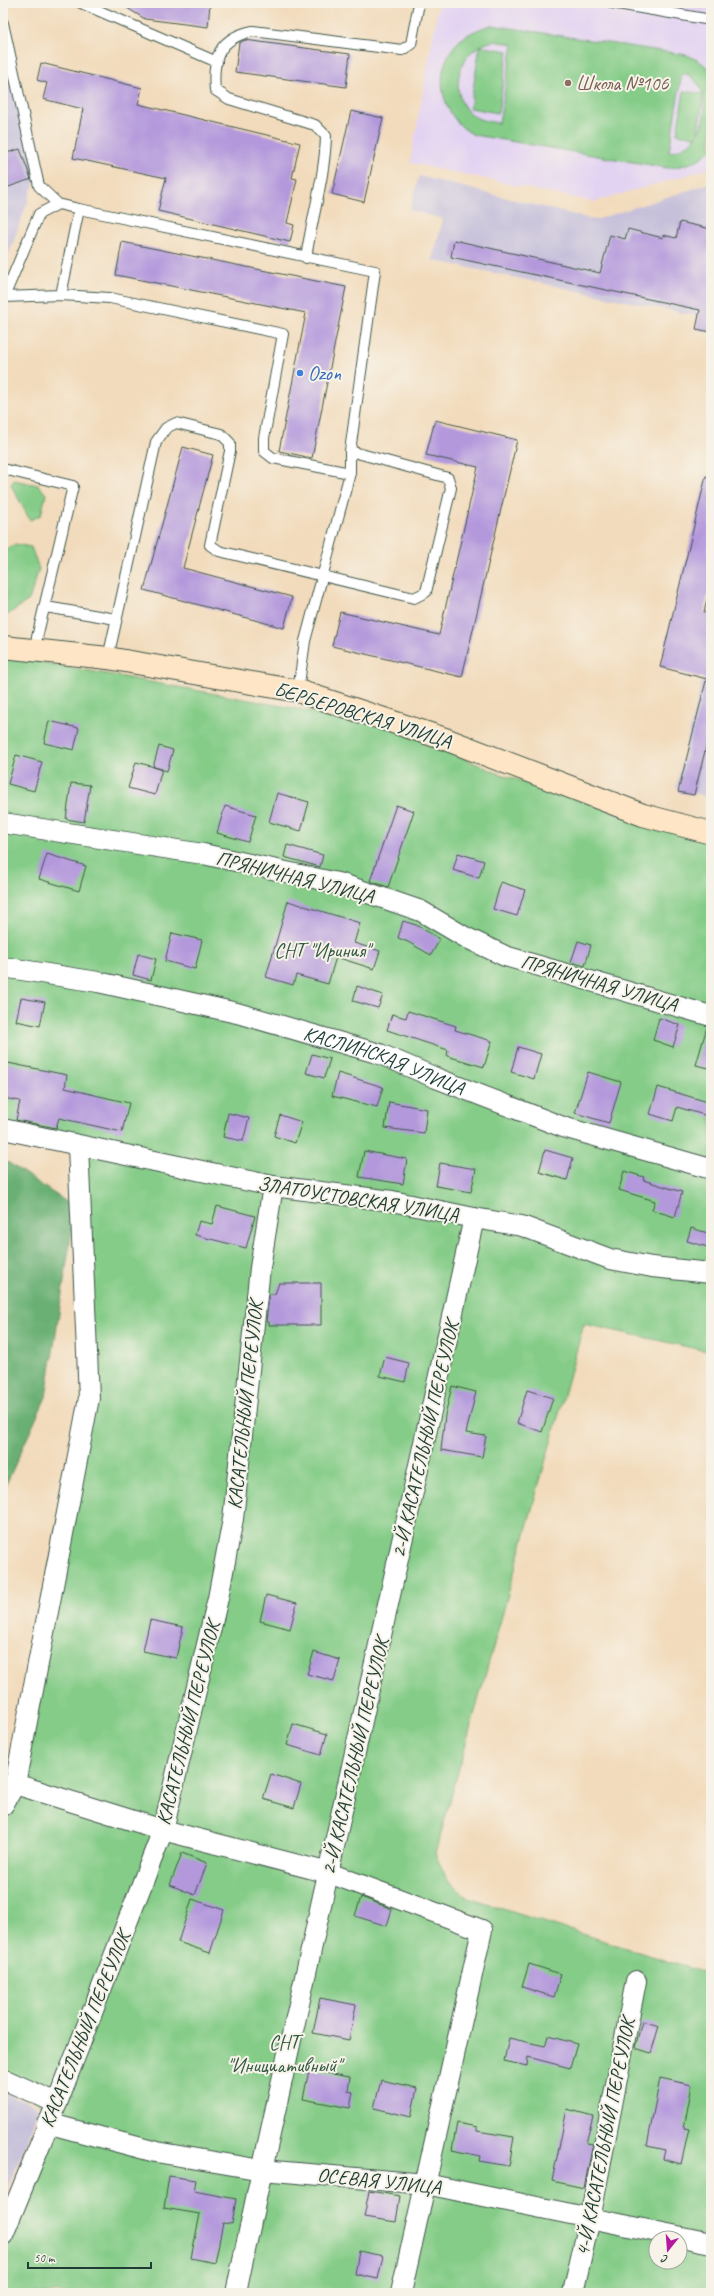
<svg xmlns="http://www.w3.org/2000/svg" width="714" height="2296" viewBox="0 0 714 2296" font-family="Caveat,sans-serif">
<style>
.built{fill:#e3d3f2}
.industrial{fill:#c6c0da}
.green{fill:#84cc87;stroke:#52845e;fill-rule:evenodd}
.forest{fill:#6bb074;stroke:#457654}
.building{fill:#b398dc}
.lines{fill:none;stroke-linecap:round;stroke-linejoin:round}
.lane-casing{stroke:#3f5548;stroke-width:12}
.street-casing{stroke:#3f5548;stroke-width:22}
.secondary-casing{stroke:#3f5548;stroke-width:24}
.lane{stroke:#fff;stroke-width:10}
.street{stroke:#fff;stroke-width:20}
.secondary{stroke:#fde5c5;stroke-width:22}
.education-dot{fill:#8d6e63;stroke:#f7f3e8;stroke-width:1.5}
.shop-dot{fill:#3f7fe0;stroke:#f7f3e8;stroke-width:1.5}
.labels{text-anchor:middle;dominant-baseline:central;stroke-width:4;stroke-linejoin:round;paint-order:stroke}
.education-label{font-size:20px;fill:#785e54;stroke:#f7f3e8;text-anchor:start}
.shop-label{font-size:20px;fill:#366cbe;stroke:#f7f3e8;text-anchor:start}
.street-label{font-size:20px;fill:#1f3d34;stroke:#f7f3e8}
.park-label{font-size:20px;fill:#335a45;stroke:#f7f3e8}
</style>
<rect width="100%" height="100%" fill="#f7f3e8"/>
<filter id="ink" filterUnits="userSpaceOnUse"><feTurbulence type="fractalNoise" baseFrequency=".025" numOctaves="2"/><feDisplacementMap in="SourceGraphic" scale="8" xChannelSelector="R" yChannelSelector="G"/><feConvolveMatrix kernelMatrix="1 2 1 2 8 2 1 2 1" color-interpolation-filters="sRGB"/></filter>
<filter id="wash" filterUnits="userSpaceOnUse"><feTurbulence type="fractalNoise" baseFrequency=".012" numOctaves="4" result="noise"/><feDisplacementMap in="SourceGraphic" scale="16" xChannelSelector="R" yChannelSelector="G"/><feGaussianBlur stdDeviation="0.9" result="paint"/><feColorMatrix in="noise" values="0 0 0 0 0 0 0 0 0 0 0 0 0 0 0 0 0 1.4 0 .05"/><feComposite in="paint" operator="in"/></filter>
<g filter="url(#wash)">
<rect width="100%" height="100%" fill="#f2dbbc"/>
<path class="built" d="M 439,3 L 711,3 L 711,168 L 594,202 L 410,163 Z"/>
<path class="industrial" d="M 3,37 L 38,173 L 3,270 Z
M 419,176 L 595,220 L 711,183 L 711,319 L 432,260 L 443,219 L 410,210 Z
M 711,644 L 711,798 L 676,787 Z
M 3,2092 L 40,2107 L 3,2201 Z"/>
<path class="green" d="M 491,25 L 687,55 L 701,62 L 711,71 L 711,149 C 699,162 685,166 668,168 L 474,135 C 440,118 431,69 458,42 C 468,33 479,29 491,25 ZM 493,41 L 513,44 L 499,123 C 492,122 483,121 477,118 C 449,104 454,59 480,46 L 470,108 L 498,113 L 508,51 L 480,46 ZM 682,73 C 714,79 714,146 669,152 Z
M 684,91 L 704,94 L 697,137 L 677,134 Z
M 14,480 L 38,485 L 46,494 L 41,515 L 30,520 L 11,485 Z
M 15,544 L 31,547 L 39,569 L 29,600 L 3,618 L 3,552 Z
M 3,655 L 391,726 L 497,773 L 669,830 L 711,840 L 711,1352 L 584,1324 L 435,1854 L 447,1879 L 468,1898 L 711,1975 L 711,2293 L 3,2293 L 3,2232 L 53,2109 L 3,2086 L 3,1783 L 9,1768 L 83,1397 L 73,1141 L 3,1123 ZM 656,2238 L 680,2238 L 680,2262 L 656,2262 Z"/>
<path class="forest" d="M 3,1159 L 68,1203 L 76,1204 L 46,1397 L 3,1491 Z"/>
<g id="blocks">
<path class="building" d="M 119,3 L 210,3 L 208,27 L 145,19 Z
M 245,40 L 350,54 L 346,87 L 235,72 L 239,43 Z
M 41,63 L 142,88 L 138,104 L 300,143 L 292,178 L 297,179 L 287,223 L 294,225 L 290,242 L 158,211 L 166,178 L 73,158 L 83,109 L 43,99 L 47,83 L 37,80 Z
M 351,111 L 383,118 L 364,202 L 332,194 Z
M 20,149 L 31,179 L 3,189 L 3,154 Z
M 680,222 L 711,229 L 711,332 L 696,329 L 700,310 L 451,257 L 454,240 L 600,273 L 610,235 L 625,239 L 628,229 L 663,238 L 663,235 L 676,238 Z
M 122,242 L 346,287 L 312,458 L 279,451 L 306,313 L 116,275 Z
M 435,420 L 517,440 L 462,677 L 332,646 L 340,612 L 439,635 L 478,467 L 426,455 Z
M 183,447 L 213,455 L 183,568 L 292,597 L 284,628 L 144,590 Z
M 706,476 L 711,477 L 711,584 L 704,612 L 711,613 L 711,680 L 660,667 Z
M 706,681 L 711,682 L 711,727 L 694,795 L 678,792 Z
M 49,721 L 79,728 L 74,750 L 44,743 Z
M 159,746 L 173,750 L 167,771 L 153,767 Z
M 16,755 L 42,762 L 34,791 L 8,784 Z
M 136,762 L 162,769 L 155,795 L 128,788 Z
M 71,783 L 90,785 L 84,822 L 66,819 Z
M 277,793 L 309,802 L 301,831 L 269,822 Z
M 396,805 L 414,811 L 388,887 L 370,881 Z
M 225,806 L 256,815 L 248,842 L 217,833 Z
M 287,845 L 323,855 L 320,867 L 284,857 Z
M 458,853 L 484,861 L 479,878 L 453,870 Z
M 47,854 L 86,866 L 79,891 L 39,879 Z
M 501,882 L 525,890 L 517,916 L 493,909 Z
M 288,901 L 360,923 L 354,943 L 380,951 L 374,969 L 336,957 L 328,984 L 296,975 L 293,985 L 266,977 Z
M 403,921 L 416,925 L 440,939 L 431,955 L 408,942 L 398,938 Z
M 172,933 L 202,940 L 195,969 L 165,961 Z
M 578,941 L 591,945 L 585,966 L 571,962 Z
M 138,954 L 156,959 L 151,980 L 133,975 Z
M 357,986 L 383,995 L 378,1008 L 353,1001 Z
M 21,998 L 45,1002 L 40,1026 L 16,1021 Z
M 408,1011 L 456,1026 L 455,1030 L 492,1041 L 484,1067 L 447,1056 L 448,1050 L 387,1030 L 392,1014 L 406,1018 Z
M 659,1018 L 680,1025 L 673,1047 L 653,1040 Z
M 707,1027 L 711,1027 L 711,1061 L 709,1068 L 696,1065 Z
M 518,1047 L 541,1054 L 534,1079 L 511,1072 Z
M 312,1054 L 330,1059 L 324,1078 L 306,1073 Z
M 3,1062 L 67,1075 L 65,1088 L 129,1103 L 122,1132 L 59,1118 L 56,1128 L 16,1120 L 20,1101 L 3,1098 Z
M 588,1072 L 621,1082 L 609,1123 L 575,1113 Z
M 338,1073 L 383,1087 L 377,1107 L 332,1096 Z
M 658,1087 L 711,1103 L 711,1117 L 677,1107 L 673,1121 L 650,1114 Z
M 389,1102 L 427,1109 L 424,1133 L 385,1128 Z
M 228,1113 L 249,1118 L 243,1141 L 223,1137 Z
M 280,1115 L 302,1122 L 295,1143 L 274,1136 Z
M 545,1150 L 573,1158 L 567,1180 L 539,1172 Z
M 364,1151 L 407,1159 L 403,1184 L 359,1177 Z
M 440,1163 L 476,1169 L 471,1192 L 436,1186 Z
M 624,1171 L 644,1177 L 643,1180 L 682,1192 L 675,1217 L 652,1210 L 655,1201 L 619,1190 Z
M 217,1206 L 255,1216 L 246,1248 L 195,1235 L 199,1221 L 212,1224 Z
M 691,1228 L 711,1234 L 711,1248 L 687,1241 Z
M 279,1283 L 321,1283 L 321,1325 L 269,1325 L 269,1322 L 266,1322 L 269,1294 L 275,1294 Z
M 385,1357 L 409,1363 L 405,1382 L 380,1376 Z
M 452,1386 L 476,1392 L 466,1433 L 486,1436 L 482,1457 L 441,1450 L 445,1415 Z
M 527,1390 L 553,1398 L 542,1432 L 517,1423 Z
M 266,1595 L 297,1603 L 290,1629 L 260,1621 Z
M 150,1620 L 183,1627 L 176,1658 L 143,1651 Z
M 314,1652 L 340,1660 L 334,1681 L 307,1674 Z
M 293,1724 L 327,1734 L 321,1755 L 287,1745 Z
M 271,1774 L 301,1784 L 294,1808 L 263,1799 Z
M 182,1853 L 207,1863 L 195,1895 L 170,1885 Z
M 361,1897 L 392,1909 L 387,1926 L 355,1916 Z
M 192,1899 L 224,1910 L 210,1953 L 178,1942 Z
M 529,1964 L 561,1974 L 554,1997 L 522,1987 Z
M 320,1998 L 356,2005 L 349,2040 L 313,2033 Z
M 642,2021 L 659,2026 L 651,2053 L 635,2048 Z
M 548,2036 L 577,2044 L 570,2068 L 528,2057 L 527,2066 L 504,2061 L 509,2038 L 545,2046 Z
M 309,2070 L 350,2077 L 348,2091 L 353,2092 L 350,2108 L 303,2099 Z
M 660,2078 L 692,2085 L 684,2128 L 689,2129 L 681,2164 L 663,2159 L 665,2150 L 647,2146 Z
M 381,2080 L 417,2088 L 411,2117 L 374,2108 Z
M 567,2109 L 593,2116 L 586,2143 L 593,2144 L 584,2188 L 552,2181 Z
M 457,2123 L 477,2127 L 477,2131 L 514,2137 L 509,2166 L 479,2161 L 480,2156 L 452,2150 Z
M 169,2176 L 196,2180 L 194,2191 L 236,2199 L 232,2224 L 223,2223 L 215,2263 L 191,2258 L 200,2214 L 164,2208 Z
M 369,2191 L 400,2196 L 396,2222 L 364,2217 Z
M 359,2251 L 383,2256 L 378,2279 L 355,2274 Z"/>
</g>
</g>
<g filter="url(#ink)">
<use href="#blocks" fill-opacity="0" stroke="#3f5548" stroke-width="1"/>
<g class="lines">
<g class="lane-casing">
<path id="lane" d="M 81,3 L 217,62
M 612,3 L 711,20
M 3,23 L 39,186 L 58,204
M 306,258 C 312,217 325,176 326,136 L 315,125 L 229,99 L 215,90 C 212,58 219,38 253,31 L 402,50 L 411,44 L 419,3
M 61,295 L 79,209 L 375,271 L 350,451 L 350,473 L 305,641 L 298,691
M 3,297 L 61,295 L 110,298 L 283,334 L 264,438 L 264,451 L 273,458 L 350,473
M 4,297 L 39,214 L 58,204 L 79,209
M 3,469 L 73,486 L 34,650
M 46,607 L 116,619
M 108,658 L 156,442 L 166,428 L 176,423 L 221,434 L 230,443 L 230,451 L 210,545 L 219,551 L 414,598 L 426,592 L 451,488 L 448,478 L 350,451"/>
</g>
<g class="street-casing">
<g id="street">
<path d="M 3,823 L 203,854 L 342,884 L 421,911 L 465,937 L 505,956 L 711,1016"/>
<path id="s1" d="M 3,967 L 98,982 L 237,1013 L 380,1054 L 436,1078 L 563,1127 L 711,1169"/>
<path d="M 3,1129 L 273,1186 L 392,1201 L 474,1218 L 522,1226 L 610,1259 L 652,1267 L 711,1273"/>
<path d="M 15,1784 L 163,1830 L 329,1873 L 482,1930 L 401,2293"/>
<path d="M 3,1805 L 15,1784 L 89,1398 L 78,1146"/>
<path d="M 3,2079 L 57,2103"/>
<path d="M 47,2123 L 156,2152 L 262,2170 L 426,2184 L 711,2243"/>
<path d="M 3,2235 L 57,2103 L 163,1830 L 218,1598 L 233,1519 L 260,1268 L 273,1186"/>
<path d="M 236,2293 L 262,2170 L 474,1218"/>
<path d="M 573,2293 L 590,2218 L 636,1981"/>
</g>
</g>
<g class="secondary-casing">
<path id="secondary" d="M 3,647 L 108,658 L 298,691 L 445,739 L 643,815 L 711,833"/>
</g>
<use href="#lane" class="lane"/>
<use href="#street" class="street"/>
<use href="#secondary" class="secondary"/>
</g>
</g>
<circle class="education-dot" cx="568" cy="83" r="4"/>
<circle class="shop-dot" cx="300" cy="373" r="4"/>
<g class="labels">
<g class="education-label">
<text x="576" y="83">Школа №106</text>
</g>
<g class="shop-label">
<text x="308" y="373">Ozon</text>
</g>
<g class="street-label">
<text transform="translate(363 715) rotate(17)">БЕРБЕРОВСКАЯ УЛИЦА</text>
<text transform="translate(295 877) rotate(14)">ПРЯНИЧНАЯ УЛИЦА</text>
<text transform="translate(599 983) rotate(16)">ПРЯНИЧНАЯ УЛИЦА</text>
<text stroke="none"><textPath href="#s1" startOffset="393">КАСЛИНСКАЯ УЛИЦА</textPath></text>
<text transform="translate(358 1199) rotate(9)">ЗЛАТОУСТОВСКАЯ УЛИЦА</text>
<text transform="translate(245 1405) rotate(-84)">КАСАТЕЛЬНЫЙ ПЕРЕУЛОК</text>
<text transform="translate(425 1439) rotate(-77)">2-Й КАСАТЕЛЬНЫЙ ПЕРЕУЛОК</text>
<text transform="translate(188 1723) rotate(-76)">КАСАТЕЛЬНЫЙ ПЕРЕУЛОК</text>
<text transform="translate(355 1756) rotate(-77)">2-Й КАСАТЕЛЬНЫЙ ПЕРЕУЛОК</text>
<text transform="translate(85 2029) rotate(-68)">КАСАТЕЛЬНЫЙ ПЕРЕУЛОК</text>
<text transform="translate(605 2137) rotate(-79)">4-Й КАСАТЕЛЬНЫЙ ПЕРЕУЛОК</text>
<text transform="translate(379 2181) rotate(6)">ОСЕВАЯ УЛИЦА</text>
</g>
<g class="park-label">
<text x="322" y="950">СНТ "Ириния"</text>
<text x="284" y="2042">СНТ<tspan x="284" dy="23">"Инициативный"</tspan></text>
</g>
</g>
<rect width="714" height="2296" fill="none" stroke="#f7f3e8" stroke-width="16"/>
<g transform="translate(668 2250) rotate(197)"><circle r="19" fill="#f7f3e8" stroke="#a1aaa0"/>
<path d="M0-3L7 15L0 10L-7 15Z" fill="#b5179e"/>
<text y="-6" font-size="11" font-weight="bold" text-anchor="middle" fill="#1f3d34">С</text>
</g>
<path d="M28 2262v6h123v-6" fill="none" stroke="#1f3d34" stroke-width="2"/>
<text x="34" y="2262" font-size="12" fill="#1f3d34" stroke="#f7f3e8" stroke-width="3" paint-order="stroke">50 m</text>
</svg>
